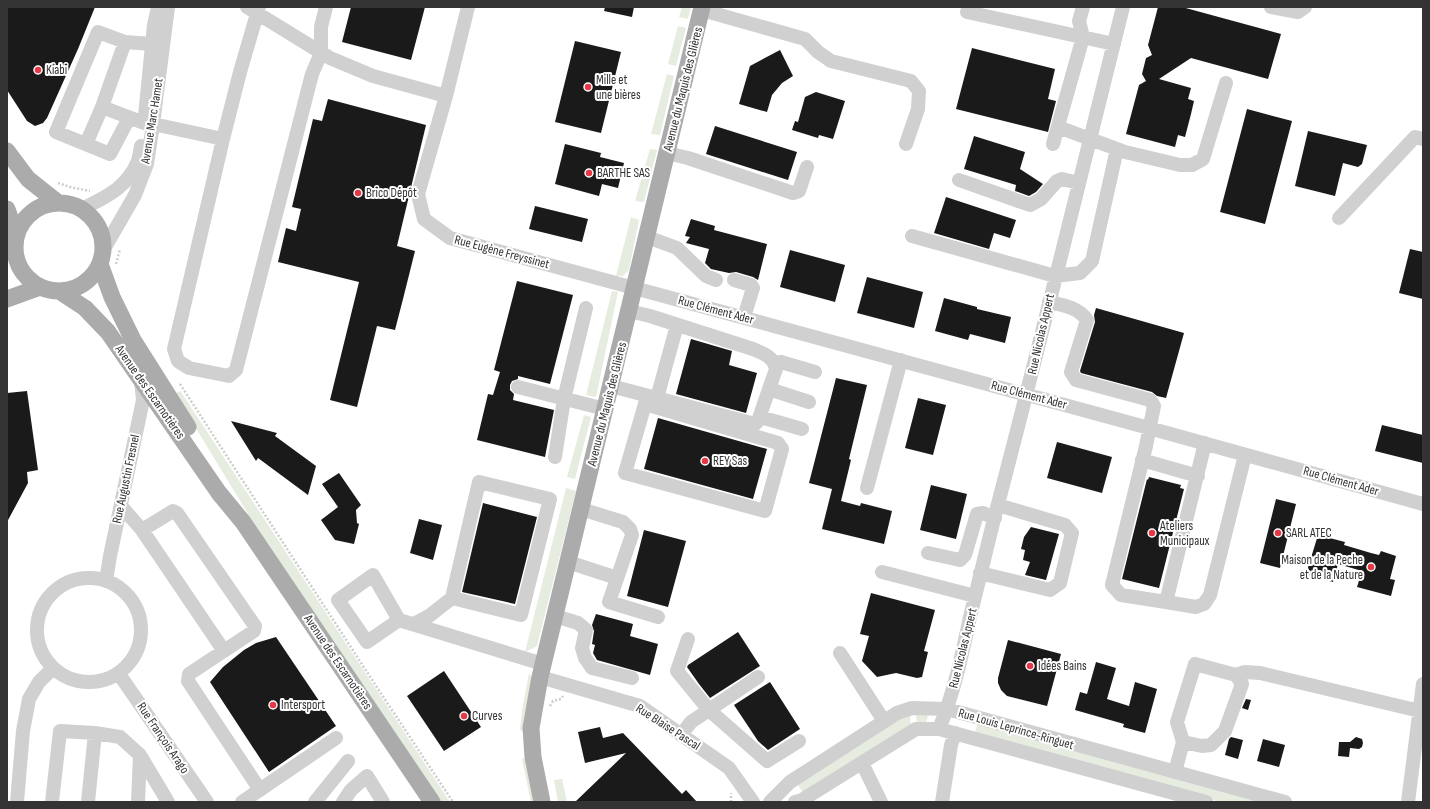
<svg xmlns="http://www.w3.org/2000/svg" width="1430" height="809" viewBox="0 0 1430 809" font-family="'Sofia Sans Condensed',sans-serif">
<style>
.green{fill:#e6ecdf}
.building{fill:#1a1a1a}
.lines{fill:none;stroke-linecap:round;stroke-linejoin:round}
.path{stroke:#cdcdcd;stroke-width:2.5;stroke-dasharray:2 2;stroke-linecap:butt}
.minor{stroke:#d0d0d0;stroke-width:14}
.major{stroke:#ababab;stroke-width:17}
.poi-dot{fill:#e63946;stroke:#fff;stroke-width:1.5}
.labels{text-anchor:middle;dominant-baseline:central;stroke-width:4;stroke-linejoin:round;paint-order:stroke}
.poi-label{font-size:13px;fill:#333;stroke:#fff;text-anchor:start}
.street-label{font-size:13px;fill:#333;stroke:#fff}
</style>
<rect width="100%" height="100%" fill="#fff"/>
<path class="green" d="M 682,7 L 691,7 L 688,19 L 679,17 Z
M 678,26 L 686,28 L 676,66 L 668,64 Z
M 667,74 L 674,76 L 660,135 L 651,134 Z
M 650,149 L 657,150 L 644,202 L 635,201 Z
M 631,217 L 639,220 L 629,270 L 623,276 L 616,276 Z
M 612,291 L 618,292 L 596,397 L 586,395 Z
M 180,391 L 181,392 L 450,802 L 441,802 L 250,517 L 175,394 Z
M 584,415 L 591,417 L 575,479 L 567,477 Z
M 566,488 L 576,491 L 537,646 L 525,652 Z
M 529,673 L 532,679 L 524,731 L 520,730 L 522,711 Z
M 910,714 L 911,727 L 803,793 L 797,783 L 901,717 Z
M 916,714 L 925,714 L 928,716 L 926,723 L 917,726 Z
M 978,722 L 1269,802 L 1221,802 L 974,736 Z
M 526,758 L 536,802 L 531,802 L 522,759 Z
M 562,779 L 567,802 L 558,802 L 554,780 Z"/>
<path class="building" d="M 7,7 L 95,7 L 78,49 L 47,118 L 43,123 L 35,126 L 27,121 L 7,90 Z
M 351,7 L 425,7 L 411,60 L 342,42 Z
M 605,7 L 634,7 L 632,17 L 604,11 Z
M 1158,7 L 1182,7 L 1281,34 L 1268,79 L 1191,58 L 1159,79 L 1191,88 L 1188,99 L 1194,101 L 1191,114 L 1185,137 L 1178,135 L 1175,147 L 1126,134 L 1139,85 L 1146,81 L 1142,74 L 1146,58 L 1152,55 L 1148,45 Z
M 575,41 L 621,52 L 601,133 L 555,122 Z
M 972,48 L 1055,69 L 1048,99 L 1056,101 L 1048,132 L 956,109 Z
M 780,50 L 793,76 L 782,83 L 772,95 L 767,112 L 739,104 L 750,66 Z
M 816,92 L 845,101 L 833,139 L 819,135 L 818,138 L 792,130 L 795,121 L 798,122 L 805,97 Z
M 328,99 L 426,125 L 397,246 L 415,251 L 403,299 L 395,330 L 377,326 L 357,407 L 330,400 L 359,282 L 278,262 L 286,228 L 296,231 L 301,209 L 292,207 L 313,119 L 322,121 Z
M 1247,109 L 1292,121 L 1265,224 L 1220,212 Z
M 715,126 L 797,152 L 788,180 L 706,154 Z
M 1308,131 L 1367,145 L 1362,164 L 1358,167 L 1343,163 L 1335,196 L 1295,186 Z
M 974,136 L 1025,152 L 1020,169 L 1043,184 L 1036,192 L 1029,196 L 1015,191 L 1016,185 L 964,169 Z
M 565,144 L 601,153 L 600,157 L 624,163 L 618,188 L 602,184 L 599,196 L 555,184 Z
M 946,197 L 1016,220 L 1010,238 L 994,233 L 989,249 L 934,233 Z
M 535,206 L 588,219 L 582,242 L 529,229 Z
M 691,219 L 715,226 L 714,230 L 767,244 L 758,280 L 753,277 L 736,272 L 729,273 L 711,269 L 705,263 L 709,249 L 686,243 L 690,237 L 685,236 Z
M 1410,249 L 1423,252 L 1423,299 L 1399,293 Z
M 790,250 L 845,265 L 835,302 L 780,287 Z
M 867,277 L 923,292 L 914,328 L 857,313 Z
M 517,281 L 573,295 L 550,384 L 518,376 L 518,379 L 512,381 L 510,385 L 510,390 L 514,394 L 513,400 L 554,410 L 545,457 L 477,440 L 488,394 L 493,395 L 500,372 L 494,370 Z
M 944,298 L 977,307 L 977,309 L 1011,317 L 1005,343 L 970,334 L 968,340 L 935,331 Z
M 1096,308 L 1184,333 L 1166,398 L 1157,396 L 1152,392 L 1081,373 L 1080,371 L 1095,322 L 1094,315 Z
M 691,339 L 732,351 L 729,365 L 757,373 L 746,413 L 676,394 Z
M 836,378 L 867,385 L 849,459 L 851,460 L 841,501 L 860,506 L 861,503 L 892,511 L 884,544 L 822,529 L 832,489 L 809,483 Z
M 27,391 L 38,470 L 27,472 L 28,483 L 7,522 L 7,393 Z
M 918,398 L 946,405 L 933,455 L 905,448 Z
M 658,418 L 767,449 L 753,499 L 644,469 Z
M 231,421 L 277,433 L 275,436 L 316,466 L 308,495 L 258,458 L 256,461 Z
M 1382,425 L 1423,435 L 1423,463 L 1375,451 Z
M 1057,442 L 1112,457 L 1102,493 L 1047,478 Z
M 339,473 L 361,505 L 356,510 L 357,523 L 359,524 L 354,544 L 335,540 L 321,520 L 338,507 L 322,484 Z
M 1149,477 L 1181,485 L 1180,488 L 1184,489 L 1159,588 L 1122,579 L 1147,479 L 1148,480 Z
M 931,485 L 967,494 L 956,539 L 920,530 Z
M 1276,499 L 1296,504 L 1280,568 L 1260,563 Z
M 483,503 L 537,517 L 515,604 L 462,592 Z
M 419,519 L 442,525 L 433,560 L 410,553 Z
M 1031,527 L 1059,534 L 1046,580 L 1025,575 L 1030,562 L 1023,560 L 1025,550 L 1021,549 L 1024,537 Z
M 644,530 L 686,541 L 668,607 L 627,596 Z
M 1318,535 L 1345,542 L 1344,545 L 1371,553 L 1379,555 L 1381,551 L 1396,556 L 1390,579 L 1395,580 L 1391,596 L 1357,587 L 1362,571 L 1338,564 L 1333,582 L 1306,574 Z
M 871,593 L 935,610 L 924,651 L 928,652 L 922,677 L 917,678 L 896,673 L 877,677 L 862,661 L 869,636 L 860,634 Z
M 596,614 L 633,624 L 630,636 L 658,644 L 650,675 L 597,660 L 593,653 L 595,645 L 592,644 L 594,631 L 592,625 Z
M 738,632 L 760,666 L 710,698 L 699,684 L 687,667 L 688,665 Z
M 276,637 L 336,726 L 269,772 L 210,682 L 223,667 L 244,650 L 256,643 Z
M 1008,640 L 1061,654 L 1047,706 L 1007,696 L 1001,690 L 998,683 L 998,678 Z
M 1096,662 L 1116,668 L 1107,699 L 1129,706 L 1135,682 L 1157,689 L 1145,733 L 1123,727 L 1124,724 L 1075,710 L 1080,692 L 1087,694 Z
M 444,671 L 481,727 L 444,751 L 407,696 Z
M 770,682 L 800,729 L 768,750 L 758,741 L 734,705 Z
M 1246,699 L 1251,700 L 1248,710 L 1242,708 Z
M 600,727 L 603,738 L 623,733 L 682,794 L 686,790 L 697,802 L 575,802 L 626,753 L 585,763 L 578,732 Z
M 1231,737 L 1243,740 L 1238,759 L 1225,755 L 1229,739 Z
M 1356,737 L 1362,739 L 1363,743 L 1362,747 L 1359,749 L 1350,748 L 1349,757 L 1338,756 L 1339,742 L 1350,742 Z
M 1263,739 L 1285,745 L 1279,767 L 1257,761 Z"/>
<g class="lines">
<path class="path" d="M 58,183 L 70,187 L 90,191
M 116,264 L 120,249
M 180,384 L 380,692 L 453,802
M 550,706 L 553,701 L 561,699 L 563,696
M 731,802 L 731,793"/>
<path class="minor" d="M 247,7 L 330,58 L 373,76 L 446,96
M 468,7 L 446,96 L 418,194 L 424,219 L 450,238 L 1149,428 L 1423,504
M 1271,7 L 1298,12 L 1305,7
M 702,10 L 805,39 L 818,52 L 831,61 L 911,81 L 919,91 L 918,109 L 906,144
M 967,12 L 1114,44
M 125,42 L 98,32 L 56,132 L 110,154 L 129,118
M 163,44 L 152,44 L 125,42 L 102,107 L 144,123 L 153,124 L 223,139 L 174,349 L 178,361 L 189,368 L 229,376 L 236,370 L 312,74 L 321,53 L 321,27 L 326,7
M 145,116 L 154,25 L 158,7
M 1058,127 L 1125,152 L 1180,165 L 1192,165 L 1203,159 L 1226,83
M 223,139 L 240,72 L 259,7
M 86,144 L 102,107
M 1053,144 L 1083,37 L 1079,21 L 1083,7
M 667,153 L 688,158 L 793,193 L 799,191 L 807,167
M 959,180 L 1030,205 L 1041,199 L 1057,181 L 1062,179 L 1079,183
M 82,209 C 106,197 127,188 138,161 C 139,157 140,151 141,146
M 1339,218 L 1415,137 L 1423,139
M 912,236 L 1055,276 L 1080,273 L 1092,261 L 1117,149
M 647,237 L 677,248 L 706,276 L 716,280
M 104,249 L 135,195 L 147,164 L 153,124 L 168,7
M 734,280 L 751,285 L 753,288 L 744,317
M 1049,302 C 1063,305 1078,307 1087,320 L 1071,372 L 1076,380 L 1150,400 L 1154,406 L 1146,446 L 1112,585 L 1121,595 L 1166,602 L 1205,443
M 775,363 L 781,362 L 815,372
M 611,386 L 755,424 L 758,421 L 776,369 C 774,357 763,353 753,349 L 650,316 L 629,311
M 518,387 L 605,409
M 769,389 L 809,402
M 657,398 L 677,325
M 645,404 L 778,443 L 782,449 L 765,511 L 625,473 L 645,404 L 647,396
M 760,417 L 802,429
M 555,457 L 564,399 L 586,308
M 1142,460 L 1198,476
M 867,488 L 901,360
M 121,506 L 142,530
M 581,509 L 623,522 L 630,529 L 632,535 L 609,602 L 658,617
M 928,553 L 960,560 L 965,555 L 977,514 L 983,513 L 995,518
M 568,562 L 617,578
M 882,572 L 975,596
M 980,573 L 1050,590 L 1060,583 L 1072,533 L 1065,525 L 998,505
M37 630a52 52 0 1 1 104 0a52 52 0 1 1-104 0Z
M 106,581 L 110,556 L 143,400 L 141,379
M 1166,602 L 1196,607 L 1204,604 L 1210,595 L 1245,455
M 555,616 L 578,623 L 586,630 L 582,648 L 585,658 L 592,668 L 632,678
M 399,620 L 373,575 L 338,600 L 367,642 L 399,620 L 543,664
M 414,624 L 429,616 L 452,598 L 521,615 L 550,499 L 479,482 L 452,598
M 688,639 L 677,671 L 709,710 L 767,761 L 799,741
M 224,651 L 142,530 L 173,511 L 177,513 L 255,626 L 254,631 L 189,674 L 188,681 L 260,790
M 840,653 L 884,721
M 119,674 L 207,802
M 1236,675 L 1245,672 L 1260,673 L 1420,711
M 540,677 L 640,706 L 729,768 L 753,802
M 939,729 C 954,693 962,655 970,617 C 978,585 986,552 994,519 C 1039,349 1080,178 1123,7
M 681,735 L 691,722 L 758,677
M 140,755 L 168,802
M 862,763 L 881,802
M 1175,772 L 1183,742 L 1177,722 L 1195,664 L 1236,675 L 1242,684 L 1225,731 L 1211,745 L 1202,746 L 1183,742
M 17,802 L 23,731 L 29,699 L 39,682 L 52,669
M 52,802 L 60,731 L 95,733 L 120,737 L 140,755 L 138,802
M 88,802 L 95,733
M 242,802 L 336,738
M 315,802 L 348,761
M 343,802 L 351,790 L 367,776 L 383,802
M 770,802 L 790,782 L 897,713 L 912,708 L 947,709 L 1285,802
M 795,802 L 802,800 L 916,729 L 939,729 L 1206,802
M 942,802 L 951,745 L 955,733
M 1408,802 L 1423,684"/>
<path class="major" d="M 7,151 L 28,179 L 57,202
M15 247a44 44 0 1 1 88 0a44 44 0 1 1-88 0Z
M 7,209 L 16,235
M 100,264 L 112,297 L 133,340 L 188,427
M 59,291 L 85,308 L 108,332 L 219,493 L 243,522 L 432,802
M 7,299 L 40,287
M 542,802 L 533,757 L 531,728 L 540,677 L 702,7"/>
</g>
<g class="poi-dot">
<circle cx="38" cy="70" r="4"/>
<circle cx="588" cy="87" r="4"/>
<circle cx="589" cy="173" r="4"/>
<circle cx="358" cy="193" r="4"/>
<circle cx="705" cy="461" r="4"/>
<circle cx="1152" cy="533" r="4"/>
<circle cx="1278" cy="533" r="4"/>
<circle cx="1371" cy="567" r="4"/>
<circle cx="1030" cy="666" r="4"/>
<circle cx="273" cy="705" r="4"/>
<circle cx="464" cy="716" r="4"/>
</g>
<g class="labels">
<g class="poi-label">
<text x="46" y="70">Kiabi</text>
<text x="596" y="80">Mille et<tspan x="596" dy="15">une bières</tspan></text>
<text x="597" y="173">BARTHE SAS</text>
<text x="366" y="193">Brico Dépôt</text>
<text x="713" y="461">REY Sas</text>
<text x="1160" y="526">Ateliers<tspan x="1160" dy="15">Municipaux</tspan></text>
<text x="1286" y="533">SARL ATEC</text>
<text x="1363" y="560" text-anchor="end">Maison de la Peche<tspan x="1363" dy="15">et de la Nature</tspan></text>
<text x="1038" y="666">Idées Bains</text>
<text x="281" y="705">Intersport</text>
<text x="472" y="716">Curves</text>
</g>
<g class="street-label">
<text transform="translate(683 89) rotate(-76)">Avenue du Maquis des Glières</text>
<text transform="translate(152 121) rotate(-81)">Avenue Marc Hamet</text>
<text transform="translate(502 252) rotate(15)">Rue Eugène Freyssinet</text>
<text transform="translate(716 310) rotate(15)">Rue Clément Ader</text>
<text transform="translate(1041 334) rotate(-77)">Rue Nicolas Appert</text>
<text transform="translate(150 392) rotate(55)">Avenue des Escarnotières</text>
<text transform="translate(1029 395) rotate(15)">Rue Clément Ader</text>
<text transform="translate(607 404) rotate(-76)">Avenue du Maquis des Glières</text>
<text transform="translate(126 479) rotate(-78)">Rue Augustin Fresnel</text>
<text transform="translate(1341 481) rotate(16)">Rue Clément Ader</text>
<text transform="translate(963 648) rotate(-76)">Rue Nicolas Appert</text>
<text transform="translate(338 662) rotate(56)">Avenue des Escarnotières</text>
<text transform="translate(668 727) rotate(33)">Rue Blaise Pascal</text>
<text transform="translate(1016 729) rotate(16)">Rue Louis Leprince-Ringuet</text>
<text transform="translate(163 738) rotate(56)">Rue François Arago</text>
</g>
</g>
<rect width="1430" height="809" fill="none" stroke="#333333" stroke-width="16"/>
</svg>
